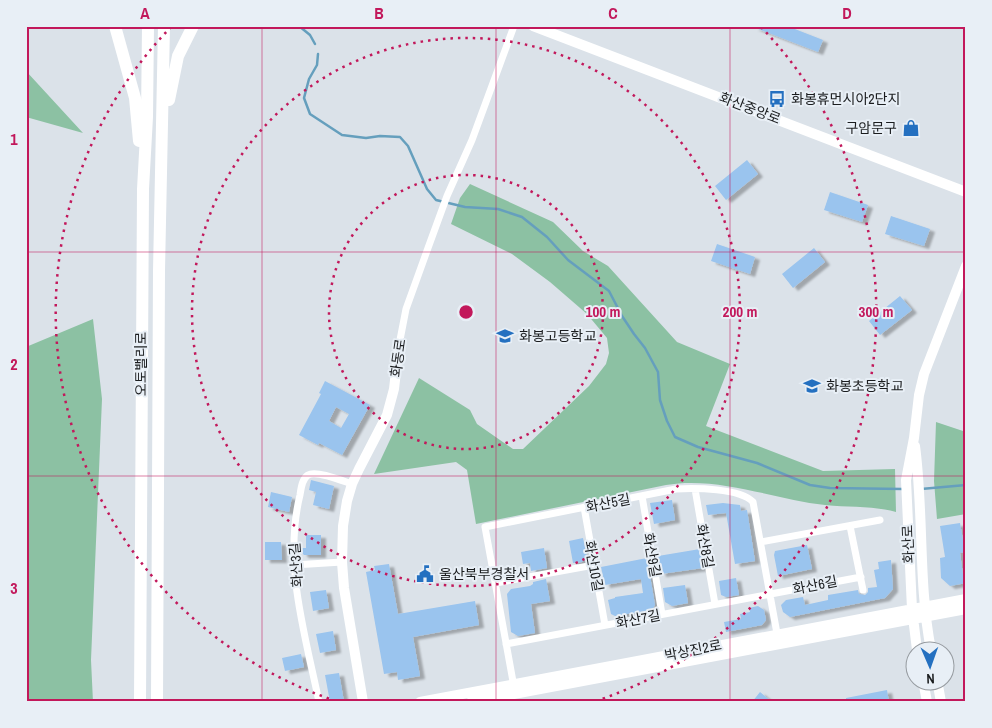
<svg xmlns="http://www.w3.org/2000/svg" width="992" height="728" viewBox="0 0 992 728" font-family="'Archivo Narrow','Noto Sans KR',sans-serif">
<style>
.green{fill:#8cc1a3}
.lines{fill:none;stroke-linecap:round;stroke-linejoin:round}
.stream{stroke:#659fbd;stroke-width:2.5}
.building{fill:#9ac4ee;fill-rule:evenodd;filter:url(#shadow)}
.street{stroke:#fff;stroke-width:7}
.secondary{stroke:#fff;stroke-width:10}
.highway{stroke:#fff;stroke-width:12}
.grid{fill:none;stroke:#c2185b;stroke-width:1;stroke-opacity:0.55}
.ring{fill:none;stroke:#c2185b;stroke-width:2.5;stroke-dasharray:2.5 5}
.labels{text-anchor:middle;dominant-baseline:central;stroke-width:4;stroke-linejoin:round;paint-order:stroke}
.poi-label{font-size:14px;fill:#1b1d1f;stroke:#e8eff6;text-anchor:start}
.street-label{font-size:14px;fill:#1b1d1f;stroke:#e8eff6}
.centre{fill:#c2185b;stroke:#e8eff6;stroke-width:2.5}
.ring-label{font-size:15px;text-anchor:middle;font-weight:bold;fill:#c2185b;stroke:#e8eff6;stroke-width:4;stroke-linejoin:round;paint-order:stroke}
.neatline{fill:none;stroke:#c2185b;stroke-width:2}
.grid-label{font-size:16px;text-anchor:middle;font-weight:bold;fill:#c2185b}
</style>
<defs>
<filter id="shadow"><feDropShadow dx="5" dy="3" stdDeviation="1" flood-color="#0004"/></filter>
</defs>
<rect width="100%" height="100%" fill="#dbe2e9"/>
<path class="green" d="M 26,71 L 83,133 L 26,117 Z
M 470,184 L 553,222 L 583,251 L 608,266 L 677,342 L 730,364 L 706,426 L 823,471 L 895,469 L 896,512 C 870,505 850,508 825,505 C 773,499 718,476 666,485 L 476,524 L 467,470 L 456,462 L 374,474 L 419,378 L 470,410 L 477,424 L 513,449 L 523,449 L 589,386 L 606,364 L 609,353 L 607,338 L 587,314 L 550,282 L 512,254 L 451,224 L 460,198 Z
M 93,319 L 102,399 L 91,660 L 93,702 L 26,702 L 26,347 Z
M 936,422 L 966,432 L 966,514 L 937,519 L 934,481 Z"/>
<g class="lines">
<path class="stream" d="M 299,26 L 310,35 L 315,44
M 318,54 L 317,65 L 309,79 L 304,98 L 310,114 L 342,135 L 366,138 L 380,136 L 400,137 L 408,146 L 427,189 L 436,200 L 465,207 L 498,209 L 522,217 L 547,237 L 568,260 L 609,291 L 622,316 L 634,334 L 645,348 L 658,372 L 660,400 L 667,421 L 675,437 L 698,447 L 757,463 L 810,485 L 830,488 L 903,489
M 921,489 L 966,485"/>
</g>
<path class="building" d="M 787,26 L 823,40 L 818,52 L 753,27 Z
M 747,160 L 758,174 L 726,200 L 715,186 Z
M 830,192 L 868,205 L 862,222 L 824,210 Z
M 891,216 L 930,229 L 924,246 L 885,234 Z
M 717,244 L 755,257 L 750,274 L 711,261 Z
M 814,248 L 825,262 L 793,288 L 782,274 Z
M 900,296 L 912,310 L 880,335 L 869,321 Z
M 325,381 L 370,405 L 342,455 L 319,443 L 318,445 L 299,435 L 321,394 L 319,393 ZM 336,407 L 349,414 L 341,428 L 329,421 Z
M 311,480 L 334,486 L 329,509 L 313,505 L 316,492 L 309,490 Z
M 271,492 L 292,497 L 289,512 L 268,507 Z
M 672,500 L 675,520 L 654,524 L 650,503 Z
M 723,503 L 740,505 L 741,511 L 747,510 L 755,561 L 735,564 L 726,513 L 708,515 L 706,505 Z
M 960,523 L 965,552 L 960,553 L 963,575 L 966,575 L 966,583 L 950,586 L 941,578 L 940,558 L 945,557 L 940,526 Z
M 306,535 L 321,535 L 321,555 L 304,555 L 302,553 L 302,548 L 306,548 Z
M 583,538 L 587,557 L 582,562 L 573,563 L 569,541 Z
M 265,542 L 281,542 L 282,560 L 265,560 Z
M 807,545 L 812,569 L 778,576 L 774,555 L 775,551 Z
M 544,548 L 547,568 L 531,571 L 530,563 L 523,564 L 521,552 Z
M 700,549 L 703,568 L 661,574 L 658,556 Z
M 647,558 L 655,605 L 652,610 L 615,616 L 611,614 L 608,600 L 615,598 L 615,597 L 643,593 L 641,579 L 605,585 L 601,567 Z
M 891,560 L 893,589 L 885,598 L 790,617 L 783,612 L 781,605 L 786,600 L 803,597 L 805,605 L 828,600 L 828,595 L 858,590 L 859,594 L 865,595 L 868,592 L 868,588 L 877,587 L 874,570 L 879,569 L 878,562 Z
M 389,564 L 398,614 L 475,601 L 479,625 L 413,637 L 420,676 L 398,680 L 397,672 L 384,674 L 366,572 L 375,570 L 374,566 Z
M 736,578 L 739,595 L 726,597 L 721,595 L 719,581 Z
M 546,579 L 550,601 L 531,604 L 535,633 L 518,636 L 511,632 L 507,594 L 511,589 L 530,586 L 533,584 L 533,582 Z
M 685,585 L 688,603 L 672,606 L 665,602 L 663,588 Z
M 326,590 L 329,608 L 313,611 L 310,592 Z
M 758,606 L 764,610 L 766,620 L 762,625 L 726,632 L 724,622 L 741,619 L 740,614 L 750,612 L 749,608 Z
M 333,631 L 336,650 L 320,653 L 316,634 Z
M 301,654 L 304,667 L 285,671 L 282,658 Z
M 339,673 L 344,702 L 330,702 L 325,675 Z
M 887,690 L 889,702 L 846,702 L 846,698 Z
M 760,692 L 772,702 L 752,702 Z"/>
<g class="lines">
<path class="street" d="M 399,345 L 406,309 L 428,248 L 447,196 L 472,140 L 514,26
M 695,489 L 715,604
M 642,496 L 662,614
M 584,507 L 605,625
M 850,526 L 863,590
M 761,542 L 880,520
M 294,565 L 342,562
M 496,583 L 594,565
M 506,644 L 861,577
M 514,687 L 485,527 L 676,489 C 695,488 740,488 753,502 L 778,639
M 319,702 C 305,634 283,564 300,495 C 301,488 302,479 308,475 C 316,470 343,481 352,484"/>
<path class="secondary" d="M 533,26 L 966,192
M 915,446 C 924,514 918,583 931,650
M 917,650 L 912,609 L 906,480 L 914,438 L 919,395 L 924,374 L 966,266
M 923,680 L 927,702
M 937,680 L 941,702
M 363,702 L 344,588 L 342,562 L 343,526 L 347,501 L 352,484 L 359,469 L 387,415 L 394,389 L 399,345
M 420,702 L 966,599
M 471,702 L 966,609"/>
<path class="highway" d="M 115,26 L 135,98 L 139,141
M 169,100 L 178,56 L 193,26
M 140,702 L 143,189 L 147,117 L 148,26
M 157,702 L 159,271 L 164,26"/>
</g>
<path class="grid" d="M 262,26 L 262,702M 496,26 L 496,702M 730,26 L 730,702M 26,252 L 966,252M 26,476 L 966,476"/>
<g class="ring">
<circle cx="466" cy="312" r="137"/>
<circle cx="466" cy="312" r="274"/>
<path d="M336 701A410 410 0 0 1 171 27M761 27A410 410 0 0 1 596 701"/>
</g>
<defs>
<g id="bus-bare" transform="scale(1.35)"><path d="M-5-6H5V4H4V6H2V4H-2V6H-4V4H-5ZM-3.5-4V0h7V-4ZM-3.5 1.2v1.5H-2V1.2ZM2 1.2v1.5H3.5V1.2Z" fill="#2470c0" stroke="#e8eff6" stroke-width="2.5" paint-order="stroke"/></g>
<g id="shop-bare" transform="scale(1.35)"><path d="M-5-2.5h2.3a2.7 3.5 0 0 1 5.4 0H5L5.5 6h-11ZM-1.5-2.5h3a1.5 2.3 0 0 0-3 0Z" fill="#2470c0" stroke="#e8eff6" stroke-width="2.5" paint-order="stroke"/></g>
<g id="school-bare" transform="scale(1.35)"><path d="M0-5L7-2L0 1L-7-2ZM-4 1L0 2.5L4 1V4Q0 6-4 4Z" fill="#2470c0" stroke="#e8eff6" stroke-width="2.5" paint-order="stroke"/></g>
<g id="civic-bare" transform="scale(1.35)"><path d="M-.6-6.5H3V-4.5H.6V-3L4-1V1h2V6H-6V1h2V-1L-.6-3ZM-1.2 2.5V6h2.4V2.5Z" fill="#2470c0" stroke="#e8eff6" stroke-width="2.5" paint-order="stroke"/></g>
</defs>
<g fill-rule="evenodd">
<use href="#bus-bare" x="777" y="99"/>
<use href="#shop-bare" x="911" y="128"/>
<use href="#school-bare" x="505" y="336"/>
<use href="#school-bare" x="812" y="386"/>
<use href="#civic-bare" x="425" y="574"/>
</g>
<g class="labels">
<g class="poi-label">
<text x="791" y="99">화봉휴먼시아2단지</text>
<text x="897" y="128" text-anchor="end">구암문구</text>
<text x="519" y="336">화봉고등학교</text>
<text x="826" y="386">화봉초등학교</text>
<text x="439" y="574">울산북부경찰서</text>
</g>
<g class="street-label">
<text transform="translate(750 108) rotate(21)">화산중앙로</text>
<text transform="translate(398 358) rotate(-82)">화동로</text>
<text transform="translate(141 364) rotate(-90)">오토밸리로</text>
<text transform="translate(608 503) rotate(-11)">화산5길</text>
<text transform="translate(908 544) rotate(-92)">화산로</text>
<text transform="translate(705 546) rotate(80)">화산8길</text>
<text transform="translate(652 555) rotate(80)">화산9길</text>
<text transform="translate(296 565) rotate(-94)">화산3길</text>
<text transform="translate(594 566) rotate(80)">화산10길</text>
<text transform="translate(815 585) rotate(-11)">화산6길</text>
<text transform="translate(638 619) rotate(-11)">화산7길</text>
<text transform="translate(693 650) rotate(-11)">박상진2로</text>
</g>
</g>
<circle cx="466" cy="312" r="8" class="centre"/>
<g class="ring-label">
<text x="603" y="317">100 m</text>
<text x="740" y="317">200 m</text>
<text x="876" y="317">300 m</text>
</g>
<rect width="992" height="728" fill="none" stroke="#e8eff6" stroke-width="55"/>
<g transform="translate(930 666) rotate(178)"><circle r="24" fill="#e8eff6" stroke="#969ba0"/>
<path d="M0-4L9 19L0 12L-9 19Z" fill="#2470c0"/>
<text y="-8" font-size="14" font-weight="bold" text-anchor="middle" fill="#1b1d1f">N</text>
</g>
<rect x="28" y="28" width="936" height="672" class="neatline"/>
<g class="grid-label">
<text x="145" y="19">A</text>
<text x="379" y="19">B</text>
<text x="613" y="19">C</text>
<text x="847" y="19">D</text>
<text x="14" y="145">1</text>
<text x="14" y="370">2</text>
<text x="14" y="594">3</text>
</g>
</svg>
